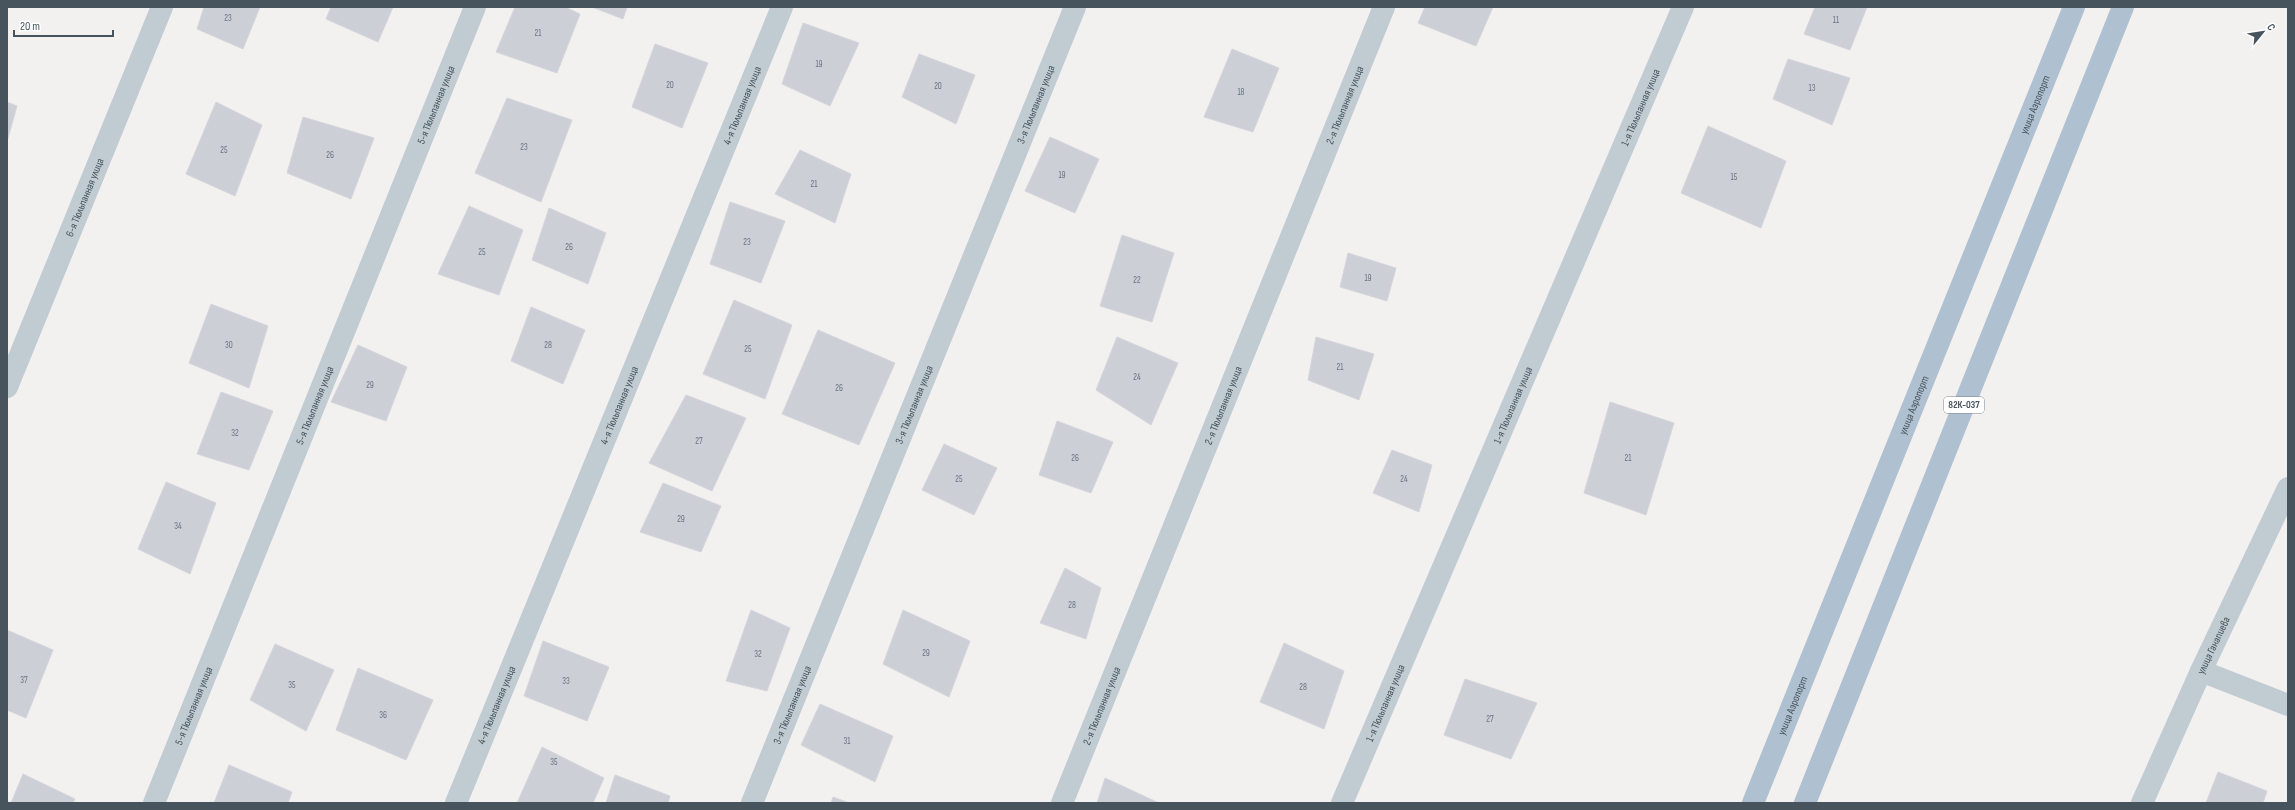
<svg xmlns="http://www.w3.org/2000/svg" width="2295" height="810" viewBox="0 0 2295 810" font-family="'Sofia Sans Condensed',sans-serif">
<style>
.building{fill:#cccfd5;stroke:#d4d6dc}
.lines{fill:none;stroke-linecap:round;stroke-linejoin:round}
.minor{stroke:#c0cbd2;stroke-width:22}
.major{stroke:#afc0d0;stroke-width:22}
.labels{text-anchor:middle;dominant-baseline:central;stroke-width:3.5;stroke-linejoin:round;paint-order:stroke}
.number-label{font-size:9px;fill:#68737c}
.shield{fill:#fff;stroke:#7e878e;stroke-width:1}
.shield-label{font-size:10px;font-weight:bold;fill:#47545e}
.street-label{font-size:11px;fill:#47545e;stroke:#fff}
</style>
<rect width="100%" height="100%" fill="#f3f0f0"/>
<path class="building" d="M 204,7 L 260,7 L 243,49 L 197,29 Z
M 331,7 L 393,7 L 378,42 L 326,19 Z
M 515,7 L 565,7 L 580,14 L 557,73 L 496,52 Z
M 592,7 L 627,7 L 623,19 Z
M 1425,7 L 1493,7 L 1476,46 L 1418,23 Z
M 1815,7 L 1867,7 L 1850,50 L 1804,34 Z
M 803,23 L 859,43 L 830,106 L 782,84 Z
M 655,44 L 708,63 L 682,128 L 632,107 Z
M 1232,49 L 1279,68 L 1253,132 L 1204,117 Z
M 919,54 L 975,75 L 956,124 L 902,97 Z
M 1788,59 L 1850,78 L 1832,125 L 1773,99 Z
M 507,98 L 572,120 L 541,202 L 475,173 Z
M 7,102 L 17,106 L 7,142 Z
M 216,102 L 262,125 L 235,196 L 186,174 Z
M 303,117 L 374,138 L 351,199 L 287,173 Z
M 1708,126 L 1786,161 L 1761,228 L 1681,193 Z
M 1050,137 L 1099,159 L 1075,213 L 1025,191 Z
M 800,150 L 851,174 L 835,223 L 775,194 Z
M 730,202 L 785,221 L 761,283 L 710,264 Z
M 469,206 L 523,230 L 499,295 L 438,274 Z
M 549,208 L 606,233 L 588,284 L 532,260 Z
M 1122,235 L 1174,253 L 1152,322 L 1100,306 Z
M 1348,253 L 1396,268 L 1387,301 L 1340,287 Z
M 734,300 L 792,325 L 765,399 L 703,374 Z
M 211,304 L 268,326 L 249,388 L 189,363 Z
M 531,307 L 585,330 L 563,384 L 511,361 Z
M 818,330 L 895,363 L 859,445 L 782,414 Z
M 1117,337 L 1178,363 L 1151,425 L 1096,390 Z
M 1316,337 L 1374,354 L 1359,400 L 1308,380 Z
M 358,345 L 407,367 L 386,421 L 331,402 Z
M 221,392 L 273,411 L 249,470 L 197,454 Z
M 686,395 L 746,418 L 712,491 L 649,463 Z
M 1610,402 L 1674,423 L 1646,515 L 1584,493 Z
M 1057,421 L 1113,442 L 1091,493 L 1039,475 Z
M 944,444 L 997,468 L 974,515 L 922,490 Z
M 1392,450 L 1432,465 L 1419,512 L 1373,493 Z
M 166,482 L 216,503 L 190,574 L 138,549 Z
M 663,483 L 721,506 L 701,552 L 640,532 Z
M 1065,568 L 1101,588 L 1086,639 L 1040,623 Z
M 751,610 L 790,628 L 767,691 L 726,681 Z
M 903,610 L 970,641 L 949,697 L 883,664 Z
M 7,630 L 53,650 L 26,718 L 7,710 Z
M 543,641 L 609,667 L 587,721 L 524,696 Z
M 1284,643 L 1344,671 L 1324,729 L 1260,702 Z
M 275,644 L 334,670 L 306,731 L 250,700 Z
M 358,668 L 433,700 L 406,760 L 336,730 Z
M 1465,679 L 1537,703 L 1511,759 L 1444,735 Z
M 820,704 L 893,736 L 875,782 L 801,745 Z
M 542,747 L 604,778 L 593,803 L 517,803 Z
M 229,765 L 292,792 L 288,803 L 214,803 Z
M 2218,772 L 2267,791 L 2263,803 L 2206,803 Z
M 23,774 L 75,799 L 73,803 L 11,803 Z
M 615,775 L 670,796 L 668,803 L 606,803 Z
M 1105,778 L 1159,803 L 1097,803 Z
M 833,797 L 849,803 L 831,803 Z"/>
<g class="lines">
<g class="minor">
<path id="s1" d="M 7,387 L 162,7"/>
<path d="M 2201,671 L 2288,705"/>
<path id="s2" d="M 154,803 L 475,7"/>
<path id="s3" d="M 456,803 L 782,7"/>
<path id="s4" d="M 752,803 L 1075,7"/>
<path id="s5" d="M 1062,803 L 1384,7"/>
<path id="s6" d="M 1342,803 L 1683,7"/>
<path id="s7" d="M 2142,803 L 2201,671 L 2288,488"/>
</g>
<g class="major">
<path id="s8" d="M 1753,803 L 2074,7"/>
<path d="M 1805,803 L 2123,7"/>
</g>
</g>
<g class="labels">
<g class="number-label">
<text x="228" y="18">23</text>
<text x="1836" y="20">11</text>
<text x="538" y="33">21</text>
<text x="819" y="64">19</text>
<text x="670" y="85">20</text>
<text x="938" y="86">20</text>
<text x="1812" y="88">13</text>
<text x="1241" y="92">18</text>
<text x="524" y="147">23</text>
<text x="224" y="150">25</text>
<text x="330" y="155">26</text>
<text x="1062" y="175">19</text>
<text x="1734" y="177">15</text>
<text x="814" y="184">21</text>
<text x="747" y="242">23</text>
<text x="569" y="247">26</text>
<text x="482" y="252">25</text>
<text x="1368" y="278">19</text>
<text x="1137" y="280">22</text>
<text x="229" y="345">30</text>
<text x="548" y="345">28</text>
<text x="748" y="349">25</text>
<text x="1340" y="367">21</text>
<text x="1137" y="377">24</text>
<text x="370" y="385">29</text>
<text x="839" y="388">26</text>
<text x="235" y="433">32</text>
<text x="699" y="441">27</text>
<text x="1075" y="458">26</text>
<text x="1628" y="458">21</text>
<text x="959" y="479">25</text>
<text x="1404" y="479">24</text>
<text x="681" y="519">29</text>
<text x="178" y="526">34</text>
<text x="1072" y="605">28</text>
<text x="926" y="653">29</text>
<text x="758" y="654">32</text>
<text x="24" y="680">37</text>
<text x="566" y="681">33</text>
<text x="292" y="685">35</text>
<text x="1303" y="687">28</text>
<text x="383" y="715">36</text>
<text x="1490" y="719">27</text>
<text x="847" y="741">31</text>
<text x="554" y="762">35</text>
</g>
<rect class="shield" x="1944" y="397" width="40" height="16" rx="3"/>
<g class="shield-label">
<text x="1964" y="405">82К-037</text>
</g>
<g class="street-label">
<text stroke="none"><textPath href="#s2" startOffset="753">5-я Тюльпанная улица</textPath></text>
<text stroke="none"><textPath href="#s3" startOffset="754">4-я Тюльпанная улица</textPath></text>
<text stroke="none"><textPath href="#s4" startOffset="754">3-я Тюльпанная улица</textPath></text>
<text stroke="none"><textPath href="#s5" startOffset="753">2-я Тюльпанная улица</textPath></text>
<text stroke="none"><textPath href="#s8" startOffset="753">улица Аэропорт</textPath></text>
<text stroke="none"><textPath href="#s6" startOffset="757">1-я Тюльпанная улица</textPath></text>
<text stroke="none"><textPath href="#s1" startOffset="205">6-я Тюльпанная улица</textPath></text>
<text stroke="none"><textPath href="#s2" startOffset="429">5-я Тюльпанная улица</textPath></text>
<text stroke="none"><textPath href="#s3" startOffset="430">4-я Тюльпанная улица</textPath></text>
<text stroke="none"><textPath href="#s4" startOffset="430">3-я Тюльпанная улица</textPath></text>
<text stroke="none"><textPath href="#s5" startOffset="429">2-я Тюльпанная улица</textPath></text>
<text stroke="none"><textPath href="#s6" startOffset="433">1-я Тюльпанная улица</textPath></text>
<text stroke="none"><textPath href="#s8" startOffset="429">улица Аэропорт</textPath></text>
<text stroke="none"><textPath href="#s7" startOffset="173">улица Ганапиева</textPath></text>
<text stroke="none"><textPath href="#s6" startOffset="109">1-я Тюльпанная улица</textPath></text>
<text stroke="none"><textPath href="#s3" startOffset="106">4-я Тюльпанная улица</textPath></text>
<text stroke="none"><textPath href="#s4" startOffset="106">3-я Тюльпанная улица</textPath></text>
<text stroke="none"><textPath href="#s5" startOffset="105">2-я Тюльпанная улица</textPath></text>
<text stroke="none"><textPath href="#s8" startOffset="105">улица Аэропорт</textPath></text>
<text stroke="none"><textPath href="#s2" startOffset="105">5-я Тюльпанная улица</textPath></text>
</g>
</g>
<rect width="2295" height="810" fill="none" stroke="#47545e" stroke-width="16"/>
<g transform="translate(2263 32) rotate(60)" stroke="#ffffff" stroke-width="3" paint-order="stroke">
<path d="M0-3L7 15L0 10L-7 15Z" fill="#47545e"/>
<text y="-6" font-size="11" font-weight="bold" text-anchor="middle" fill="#47545e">С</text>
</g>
<path d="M14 30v6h99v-6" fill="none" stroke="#47545e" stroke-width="2"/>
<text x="20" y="30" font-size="12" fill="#47545e" stroke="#ffffff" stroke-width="3" paint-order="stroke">20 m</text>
</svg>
